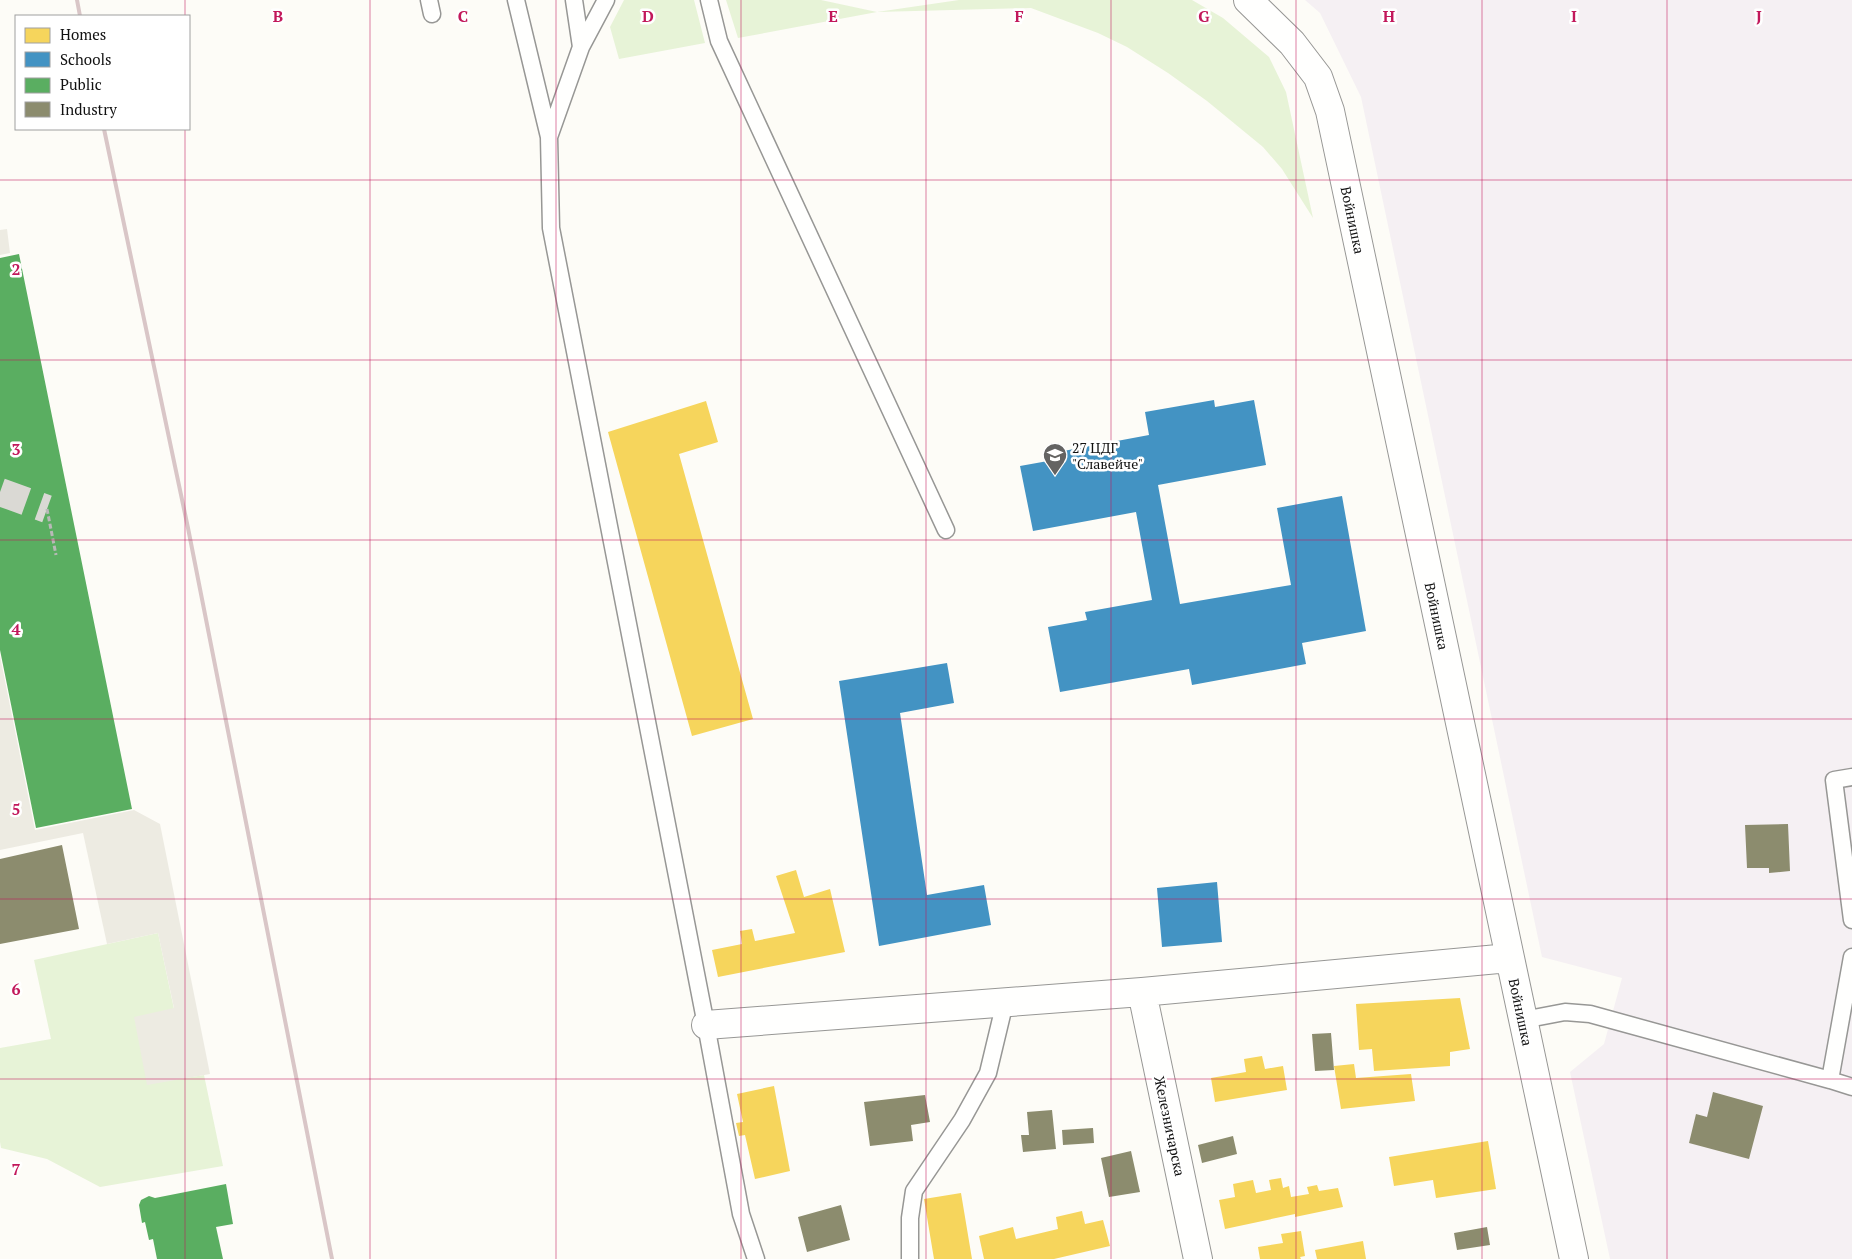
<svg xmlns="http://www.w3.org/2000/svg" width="1852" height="1259" viewBox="0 0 1852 1259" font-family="'PT Serif',serif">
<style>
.industrial{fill:#f5f0f3}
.green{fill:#e7f3d7}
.plaza{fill:#edebe2}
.homes{fill:#f6d55c}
.schools{fill:#4393c3}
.public{fill:#5aae61}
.industry{fill:#8c8c6e}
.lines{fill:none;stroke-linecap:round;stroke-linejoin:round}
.street-tunnel{stroke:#dad9d4;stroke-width:28;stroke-dasharray:28 14;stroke-linecap:butt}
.lane-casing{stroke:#979795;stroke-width:19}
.street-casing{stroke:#979795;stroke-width:30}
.path{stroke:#b9b9b8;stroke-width:3;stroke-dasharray:5 2.5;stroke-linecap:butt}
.lane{stroke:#fffffe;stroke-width:16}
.street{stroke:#fffffe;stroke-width:28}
.rail{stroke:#d9c6c7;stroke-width:4}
.grid{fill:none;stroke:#c2185b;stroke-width:1;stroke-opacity:0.55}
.labels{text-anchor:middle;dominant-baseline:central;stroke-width:5;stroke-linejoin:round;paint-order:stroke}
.street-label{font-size:14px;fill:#111;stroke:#fff}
.poi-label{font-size:14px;fill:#111;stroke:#fff;text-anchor:start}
.grid-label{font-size:16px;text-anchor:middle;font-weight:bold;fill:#c2185b;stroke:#fff;stroke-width:5;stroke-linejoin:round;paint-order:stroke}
</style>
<rect width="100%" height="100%" fill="#fdfcf7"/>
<path class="industrial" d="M 1305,0 L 1852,0 L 1852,1259 L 1610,1259 L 1570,1072 L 1604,1044 L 1622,978 L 1542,957 L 1361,97 L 1320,13 Z"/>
<path class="green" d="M 624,0 L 694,0 L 705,43 L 619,59 L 610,27 Z
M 726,0 L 821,0 L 877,12 L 959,0 L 1192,0 L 1223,18 L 1269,57 L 1286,92 L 1313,218 L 1282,169 L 1263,147 L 1207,101 L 1168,73 L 1127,47 L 1098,33 L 1031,8 L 877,12 L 738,38 Z
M 158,933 L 174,1009 L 147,1084 L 204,1075 L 223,1166 L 100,1187 L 47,1159 L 1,1148 L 0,1142 L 0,1048 L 51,1039 L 34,960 Z"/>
<path class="plaza" d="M 7,229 L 10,253 L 0,255 L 0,230 Z
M 0,656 L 35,830 L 134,810 L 160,824 L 210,1074 L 147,1085 L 134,1017 L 174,1008 L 158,933 L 107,944 L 83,833 L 0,850 Z"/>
<path class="homes" d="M 706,401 L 718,442 L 679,454 L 753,719 L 692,736 L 608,432 Z
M 796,870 L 804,897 L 830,889 L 845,952 L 718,977 L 712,950 L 742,944 L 740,931 L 752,929 L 755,941 L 795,933 L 776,876 Z
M 1460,998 L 1470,1049 L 1450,1052 L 1450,1066 L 1374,1071 L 1372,1049 L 1359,1050 L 1356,1004 Z
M 1262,1056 L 1265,1069 L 1283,1066 L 1287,1090 L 1215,1102 L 1211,1078 L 1246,1072 L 1244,1059 Z
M 1354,1064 L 1356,1078 L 1411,1074 L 1415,1101 L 1341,1109 L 1334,1066 Z
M 774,1086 L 790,1171 L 755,1179 L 745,1135 L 739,1136 L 736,1123 L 743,1122 L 737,1094 Z
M 1488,1141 L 1496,1189 L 1436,1198 L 1433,1180 L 1394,1186 L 1389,1157 Z
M 1281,1178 L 1283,1188 L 1289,1186 L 1291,1197 L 1309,1194 L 1307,1187 L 1317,1185 L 1319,1191 L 1338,1188 L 1343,1207 L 1295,1217 L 1295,1214 L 1225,1229 L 1219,1200 L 1235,1197 L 1233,1184 L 1253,1180 L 1256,1193 L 1271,1190 L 1269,1180 Z
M 961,1193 L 972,1259 L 934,1259 L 924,1199 Z
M 1082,1211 L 1085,1224 L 1103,1220 L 1110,1246 L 1054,1259 L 984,1259 L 979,1236 L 1013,1227 L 1016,1239 L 1058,1229 L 1056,1217 Z
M 1301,1231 L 1305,1256 L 1300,1257 L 1301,1259 L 1260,1259 L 1258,1247 L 1283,1243 L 1281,1234 Z
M 1363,1241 L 1366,1259 L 1317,1259 L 1315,1250 Z"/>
<path class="schools" d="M 1214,400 L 1215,407 L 1254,400 L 1266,465 L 1158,485 L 1180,604 L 1291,585 L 1277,508 L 1342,496 L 1366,631 L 1302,643 L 1306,664 L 1192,685 L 1189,669 L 1060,692 L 1048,627 L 1087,620 L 1085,612 L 1152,600 L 1136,512 L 1033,531 L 1020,466 L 1059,459 L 1058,452 L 1149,435 L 1145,412 Z
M 947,663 L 954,703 L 900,713 L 927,895 L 984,885 L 991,925 L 879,946 L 839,681 Z
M 1217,882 L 1222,942 L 1162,947 L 1157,888 Z"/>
<path class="public" d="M 19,254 L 132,809 L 36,828 L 0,650 L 0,258 Z
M 226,1184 L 233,1224 L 216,1227 L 223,1259 L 157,1259 L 153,1239 L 149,1240 L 145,1222 L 142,1223 L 139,1205 L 141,1200 L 149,1196 L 155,1198 Z"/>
<path class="industry" d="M 1788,824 L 1790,871 L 1769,873 L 1769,868 L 1747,868 L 1745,825 Z
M 62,845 L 79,929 L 0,944 L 0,859 Z
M 1331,1033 L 1334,1070 L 1315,1071 L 1312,1034 Z
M 1713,1092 L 1763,1106 L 1749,1159 L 1689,1143 L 1696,1114 L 1707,1117 Z
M 925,1095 L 930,1122 L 911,1125 L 913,1141 L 870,1146 L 864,1102 Z
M 1052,1110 L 1056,1149 L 1023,1152 L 1021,1135 L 1029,1135 L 1027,1112 Z
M 1093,1128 L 1094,1143 L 1063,1145 L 1062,1130 Z
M 1233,1136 L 1237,1154 L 1202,1163 L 1198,1145 Z
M 1131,1151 L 1140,1192 L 1109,1197 L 1101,1158 Z
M 841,1205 L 850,1240 L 807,1252 L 798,1217 Z
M 1487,1227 L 1490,1245 L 1457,1250 L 1454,1233 Z"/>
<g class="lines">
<path class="street-tunnel" d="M 0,492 L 47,509"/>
<g class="lane-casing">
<path id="lane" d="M 429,0 L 432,14
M 516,0 L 549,137
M 574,0 L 581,47
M 606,0 L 581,47 L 549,137 L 551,228 L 706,1025 L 741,1214 L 756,1259
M 709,0 L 719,41 L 946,530
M 1852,777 L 1834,780 L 1852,920
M 1852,957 L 1830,1080 L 1852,1087
M 1523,1020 L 1565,1012 L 1590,1014 L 1830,1080
M 910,1259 L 910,1218 L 914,1191 L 962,1120 L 988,1073 L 1005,1002"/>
</g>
<g class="street-casing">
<path id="street" d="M 1248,0 L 1292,43 L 1318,77 L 1330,111 L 1574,1259
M 1142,992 L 1198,1259
M 706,1025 L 1142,992 L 1509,958"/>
</g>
<path class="path" d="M 47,509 L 56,555"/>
<use href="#lane" class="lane"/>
<use href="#street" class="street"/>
<path class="rail" d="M 77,0 L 80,16
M 104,129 L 188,528 L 332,1259"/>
</g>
<path class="grid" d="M 185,0 L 185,16M 370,0 L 370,1259M 556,0 L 556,1259M 741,0 L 741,1259M 926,0 L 926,1259M 1111,0 L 1111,1259M 1296,0 L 1296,1259M 1482,0 L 1482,1259M 1667,0 L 1667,1259M 185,129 L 185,1259M 0,180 L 1852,180M 0,360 L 1852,360M 0,540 L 1852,540M 0,719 L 1852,719M 0,899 L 1852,899M 0,1079 L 1852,1079"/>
<defs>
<g id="school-pin" transform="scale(1.25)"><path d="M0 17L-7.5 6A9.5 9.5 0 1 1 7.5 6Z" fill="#646362" stroke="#fff"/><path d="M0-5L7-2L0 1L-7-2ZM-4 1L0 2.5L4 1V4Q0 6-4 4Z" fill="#fff"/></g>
</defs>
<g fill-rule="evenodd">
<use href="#school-pin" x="1055" y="455"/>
</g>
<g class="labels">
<g class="street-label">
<text transform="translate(1353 220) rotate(78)">Войнишка</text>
<text transform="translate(1437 616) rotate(78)">Войнишка</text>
<text transform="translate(1521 1012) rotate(78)">Войнишка</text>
<text transform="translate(1170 1126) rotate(78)">Железничарска</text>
</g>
<g class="poi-label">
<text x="1072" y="447">27 ЦДГ<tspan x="1072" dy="16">"Славейче"</tspan></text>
</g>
</g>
<g class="grid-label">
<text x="278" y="22">B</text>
<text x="463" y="22">C</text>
<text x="648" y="22">D</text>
<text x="833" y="22">E</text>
<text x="1019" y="22">F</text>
<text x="1204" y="22">G</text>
<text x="1389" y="22">H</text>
<text x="1574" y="22">I</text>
<text x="1759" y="22">J</text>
<text x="16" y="275">2</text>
<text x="16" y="455">3</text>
<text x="16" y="635">4</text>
<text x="16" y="815">5</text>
<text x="16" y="995">6</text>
<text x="16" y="1175">7</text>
</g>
<rect x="15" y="15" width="175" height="115" fill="#ffffff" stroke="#a0a0a0"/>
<rect x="25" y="28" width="25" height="15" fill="#f6d55c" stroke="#a0a0a0"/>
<text x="60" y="40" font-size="15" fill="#111111">Homes</text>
<rect x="25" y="52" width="25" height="15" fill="#4393c3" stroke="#a0a0a0"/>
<text x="60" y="65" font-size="15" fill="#111111">Schools</text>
<rect x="25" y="78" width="25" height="15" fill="#5aae61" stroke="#a0a0a0"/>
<text x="60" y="90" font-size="15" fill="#111111">Public</text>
<rect x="25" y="102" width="25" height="15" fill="#8c8c6e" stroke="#a0a0a0"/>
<text x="60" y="115" font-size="15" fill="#111111">Industry</text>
</svg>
